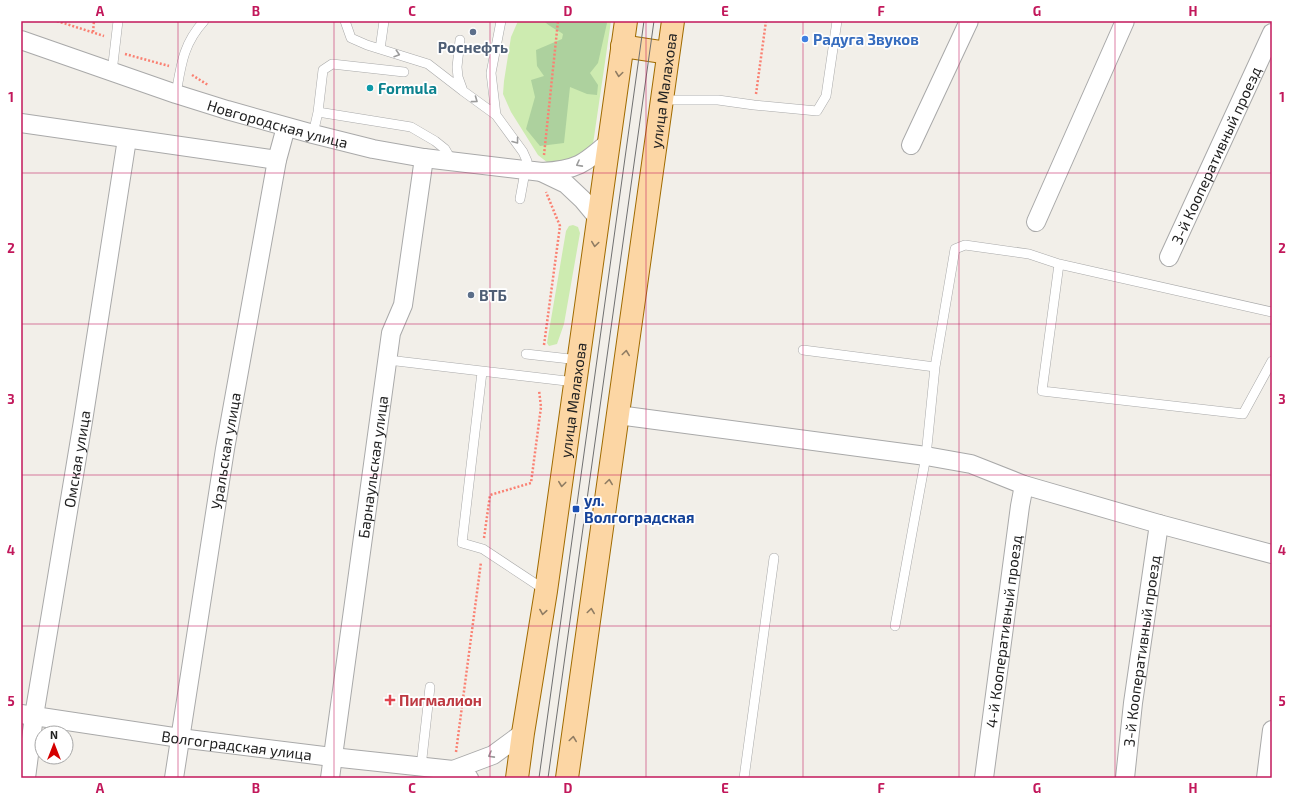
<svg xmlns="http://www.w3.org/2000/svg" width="1293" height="799" viewBox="0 0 1293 799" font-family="'Exo 2',sans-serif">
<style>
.grass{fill:#cdebb0}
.forest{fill:#add19e}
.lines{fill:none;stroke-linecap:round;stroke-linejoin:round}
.lane-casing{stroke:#a9a9a9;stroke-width:10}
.street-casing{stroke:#a9a9a9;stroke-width:20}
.primary-casing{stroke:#a06b00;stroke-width:24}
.path{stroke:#fa8072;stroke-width:2.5;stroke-dasharray:2 2;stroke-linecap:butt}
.lane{stroke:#fff;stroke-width:9}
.street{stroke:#fff;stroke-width:18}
.primary{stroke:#fcd6a4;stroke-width:22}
.tram{stroke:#707070;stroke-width:1}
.oneway{stroke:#9c9c9c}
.oneway2{stroke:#8f7c63}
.grid{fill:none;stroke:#c2185b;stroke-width:1;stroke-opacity:0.55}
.service-dot{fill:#5c6f8a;stroke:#fff;stroke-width:1.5}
.shop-dot{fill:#3f7fe0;stroke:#fff;stroke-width:1.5}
.culture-dot{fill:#0f9aa8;stroke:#fff;stroke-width:1.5}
.transit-dot{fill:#1a4fb4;stroke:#fff;stroke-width:1.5}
.health-dot{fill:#e0444e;stroke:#fff;stroke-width:1.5}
.labels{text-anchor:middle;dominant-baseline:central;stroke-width:3.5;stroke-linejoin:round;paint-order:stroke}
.shop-label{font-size:15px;font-weight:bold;fill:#366cbe;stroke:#fff;text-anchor:start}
.service-label{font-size:15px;font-weight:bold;fill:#4e5e75;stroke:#fff}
.culture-label{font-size:15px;font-weight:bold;fill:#0d838f;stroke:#fff;text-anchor:start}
.street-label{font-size:15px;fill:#222;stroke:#fff}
.transit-label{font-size:15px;font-weight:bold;fill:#164399;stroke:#fff;text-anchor:start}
.health-label{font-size:15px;font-weight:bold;fill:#be3a42;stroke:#fff;text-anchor:start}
.neatline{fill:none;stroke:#c2185b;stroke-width:1.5}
.grid-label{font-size:13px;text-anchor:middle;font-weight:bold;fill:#c2185b}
</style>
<rect width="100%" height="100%" fill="#f2efe9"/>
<path class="grass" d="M 518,21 L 611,21 L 593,144 L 573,162 L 548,163 L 538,155 L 511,112 L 503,94 L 504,81 L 511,37 Z
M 573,225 L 578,227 L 580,233 L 564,324 L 557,344 L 549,346 L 547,343 L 566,231 L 569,226 Z"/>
<path class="forest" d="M 544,21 L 606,21 L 607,23 L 598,63 L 590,73 L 598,85 L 597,95 L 587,94 L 570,87 L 564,143 L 540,146 L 526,129 L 535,97 L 531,80 L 544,76 L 537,66 L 536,50 L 562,39 L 563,34 C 558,30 548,26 544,21 Z"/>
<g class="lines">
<g class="lane-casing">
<path id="lane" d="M 345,21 L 351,38 L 367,45 L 428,64 L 463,91
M 460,40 L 457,67 L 458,77 L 463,91 L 496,115 L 523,152 L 527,161 L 520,199
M 380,49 L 384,21
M 112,72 L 118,21
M 176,94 C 181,65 183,44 204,21
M 661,100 L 718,100 L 754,105 L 817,111 L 826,96 L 837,21
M 318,112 L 323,70 L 332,64 L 404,72
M 496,115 L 491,73 L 501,21
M 313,134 L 318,112 L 411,127 L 435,141 L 445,149 L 452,161
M 1059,264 L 1042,391 L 1243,414 L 1272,361
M 803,350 L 935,367
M 526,354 L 579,360
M 388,360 L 575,382
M 482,372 L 462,543 L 483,549 L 545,590
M 895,626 L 926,456 L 935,367 L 955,249 L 965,245 L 1029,254 L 1059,264 L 1272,312
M 421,767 L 430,687
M 744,778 L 774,558"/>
</g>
<g class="street-casing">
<g id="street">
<path id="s1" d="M 21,40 L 176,94 L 227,110 L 313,134 L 373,149 L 424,158 L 542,172 C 577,170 584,164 609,142"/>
<path d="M 21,123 L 277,160"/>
<path d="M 911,145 L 969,21"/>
<path d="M 543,173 L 566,184 L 583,200 L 598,218"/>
<path d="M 1036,222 L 1125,21"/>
<path id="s2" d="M 1169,257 L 1272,33"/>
<path d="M 618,415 L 926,456 L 971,464 L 1024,485 L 1159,524 L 1272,554"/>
<path id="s3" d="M 21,714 L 180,738 L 332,757 L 453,770 L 469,778"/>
<path d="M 453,770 L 493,755 L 523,733"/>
<path id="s4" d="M 26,778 L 34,716 L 83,421 L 127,139"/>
<path id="s5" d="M 174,778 L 225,449 L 277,160 L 286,127"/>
<path id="s6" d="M 330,778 L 391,333 L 403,305 L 424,158"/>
<path id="s7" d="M 984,778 L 1020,506 L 1024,485"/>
<path id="s8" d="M 1125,778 L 1133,703 L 1159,524"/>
<path d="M 1266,778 L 1272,730"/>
</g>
</g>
<g class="primary-casing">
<g id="primary">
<path d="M 622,46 L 668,53"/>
<path id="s9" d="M 517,778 L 523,733 L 546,591 L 626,21"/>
<path id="s10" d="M 567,778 L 673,21"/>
</g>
</g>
<path class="path" d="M 57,21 L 104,36
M 93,32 L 94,21
M 125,54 L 169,66
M 192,75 L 208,85
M 756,94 L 766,21
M 544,155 L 558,21
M 544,345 L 560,226 L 546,192
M 484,538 L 490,495 L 531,483 L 541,407 L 539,390
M 456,752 L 481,562"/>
<use href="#lane" class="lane"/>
<use href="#street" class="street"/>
<use href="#primary" class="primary"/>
<path class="tram" d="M 539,778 L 644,21
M 548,778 L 654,21"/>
</g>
<defs><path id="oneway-chevron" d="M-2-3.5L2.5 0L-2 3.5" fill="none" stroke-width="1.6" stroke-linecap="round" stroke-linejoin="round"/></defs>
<g class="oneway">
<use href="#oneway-chevron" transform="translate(397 54) rotate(18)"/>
<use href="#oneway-chevron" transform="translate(475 100) rotate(36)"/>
<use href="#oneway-chevron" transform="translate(516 141) rotate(53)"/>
<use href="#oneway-chevron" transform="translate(579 164) rotate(152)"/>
<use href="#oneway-chevron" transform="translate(491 755) rotate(152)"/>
</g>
<g class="oneway2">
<use href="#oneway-chevron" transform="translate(619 74) rotate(98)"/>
<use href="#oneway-chevron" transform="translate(595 244) rotate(98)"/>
<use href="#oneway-chevron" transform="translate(626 353) rotate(-82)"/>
<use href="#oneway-chevron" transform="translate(609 482) rotate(-82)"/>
<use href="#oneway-chevron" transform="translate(562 484) rotate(97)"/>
<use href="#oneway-chevron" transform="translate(591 611) rotate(-82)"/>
<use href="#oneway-chevron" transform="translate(543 612) rotate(99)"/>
<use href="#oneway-chevron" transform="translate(573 739) rotate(-82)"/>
</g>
<path class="grid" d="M 178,21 L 178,778M 334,21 L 334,778M 490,21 L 490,778M 646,21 L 646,778M 803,21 L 803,778M 959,21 L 959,778M 1115,21 L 1115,778M 21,173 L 1272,173M 21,324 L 1272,324M 21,475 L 1272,475M 21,626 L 1272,626"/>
<g class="service-dot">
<circle cx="473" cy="32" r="4"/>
<circle cx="471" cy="295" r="4"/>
</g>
<circle class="shop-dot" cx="805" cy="39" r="4"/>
<circle class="culture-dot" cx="370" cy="88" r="4"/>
<rect class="transit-dot" x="572" y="505" width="8" height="8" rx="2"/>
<path class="health-dot" d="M388 694h4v4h4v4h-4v4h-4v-4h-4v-4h4z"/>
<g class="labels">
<g class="shop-label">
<text x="813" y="39">Радуга Звуков</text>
</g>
<g class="service-label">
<text x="473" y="47">Роснефть</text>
<text x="479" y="295" text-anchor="start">ВТБ</text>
</g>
<g class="culture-label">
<text x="378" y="88">Formula</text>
</g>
<g class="street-label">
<text stroke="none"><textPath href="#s10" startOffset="694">улица Малахова</textPath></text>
<text stroke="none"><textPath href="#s1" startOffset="270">Новгородская улица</textPath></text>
<text stroke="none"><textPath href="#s2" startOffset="112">3-й Кооперативный проезд</textPath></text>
<text stroke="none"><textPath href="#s9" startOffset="382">улица Малахова</textPath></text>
<text stroke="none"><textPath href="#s5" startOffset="331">Уральская улица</textPath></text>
<text stroke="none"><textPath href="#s4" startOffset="323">Омская улица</textPath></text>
<text stroke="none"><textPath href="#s6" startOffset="314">Барнаульская улица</textPath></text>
<text stroke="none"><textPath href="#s7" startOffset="148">4-й Кооперативный проезд</textPath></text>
<text stroke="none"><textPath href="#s8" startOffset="128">3-й Кооперативный проезд</textPath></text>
<text stroke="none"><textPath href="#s3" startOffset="218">Волгоградская улица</textPath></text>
</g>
<g class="transit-label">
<text x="584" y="500">ул.<tspan x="584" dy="17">Волгоградская</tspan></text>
</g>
<g class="health-label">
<text x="399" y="700">Пигмалион</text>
</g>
</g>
<rect width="1293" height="799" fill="none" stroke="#ffffff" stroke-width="44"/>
<g transform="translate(54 745)"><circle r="19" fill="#ffffff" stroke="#a7a7a7"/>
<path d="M0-3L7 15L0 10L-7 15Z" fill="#d40000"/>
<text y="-6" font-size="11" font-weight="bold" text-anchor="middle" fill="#222222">N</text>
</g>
<rect x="22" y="22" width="1249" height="755" class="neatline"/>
<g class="grid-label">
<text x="100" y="16">A</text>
<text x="256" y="16">B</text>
<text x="412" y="16">C</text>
<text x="568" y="16">D</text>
<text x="725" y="16">E</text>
<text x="881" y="16">F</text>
<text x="1037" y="16">G</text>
<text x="1193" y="16">H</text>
<text x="11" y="102">1</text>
<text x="1282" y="102">1</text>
<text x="11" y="253">2</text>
<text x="1282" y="253">2</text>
<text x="11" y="404">3</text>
<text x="1282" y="404">3</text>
<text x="11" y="555">4</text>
<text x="1282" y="555">4</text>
<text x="11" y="706">5</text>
<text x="1282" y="706">5</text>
<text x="100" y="793">A</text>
<text x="256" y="793">B</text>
<text x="412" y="793">C</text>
<text x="568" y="793">D</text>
<text x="725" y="793">E</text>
<text x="881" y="793">F</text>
<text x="1037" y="793">G</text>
<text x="1193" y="793">H</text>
</g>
</svg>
